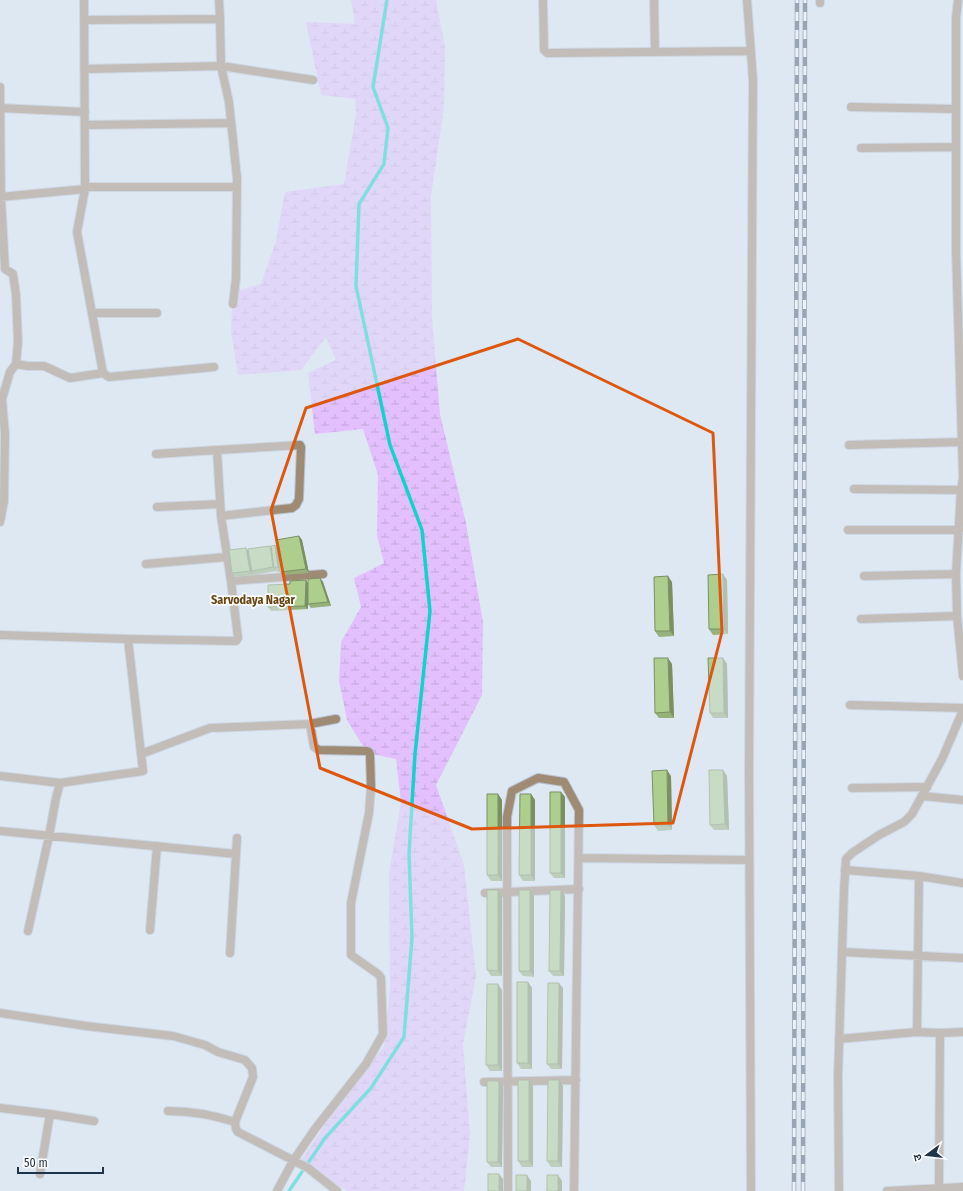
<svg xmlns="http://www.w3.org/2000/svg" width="963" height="1191" viewBox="0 0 963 1191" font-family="'Fira Sans Condensed','Noto Sans Devanagari',sans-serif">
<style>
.wetland{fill:url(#wetland-marsh)}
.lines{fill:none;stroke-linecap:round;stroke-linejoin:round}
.stream{stroke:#11d3cb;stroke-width:3.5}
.minor-casing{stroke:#b8c4d1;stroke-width:10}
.tertiary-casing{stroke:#b8c4d1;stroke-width:10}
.minor{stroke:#9f8a73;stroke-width:8}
.tertiary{stroke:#9f8a73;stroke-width:8}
.rail-casing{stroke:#425568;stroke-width:4.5}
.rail{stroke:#fff;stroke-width:3;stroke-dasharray:9;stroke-linecap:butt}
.wall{fill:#96b17a}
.shaded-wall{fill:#7a9063}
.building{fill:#aece8e;stroke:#7a9063}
.marked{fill:none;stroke:#de570f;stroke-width:3;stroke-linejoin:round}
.labels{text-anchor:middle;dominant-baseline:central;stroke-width:3.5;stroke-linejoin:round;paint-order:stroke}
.neighbourhood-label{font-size:12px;font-weight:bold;fill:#684412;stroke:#fff}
</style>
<defs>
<pattern id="wetland-marsh" width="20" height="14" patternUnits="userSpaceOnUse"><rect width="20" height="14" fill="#e3c0fd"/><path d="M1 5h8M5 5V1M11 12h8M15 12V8" fill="none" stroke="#c2a6da"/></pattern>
</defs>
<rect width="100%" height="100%" fill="#dee8f3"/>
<path class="wetland" d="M 351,0 L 436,0 L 445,47 L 444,107 L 431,196 L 432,317 L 440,414 L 466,523 L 483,622 L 482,695 L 436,785 L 464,865 L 476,976 L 463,1044 L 470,1135 L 464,1191 L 347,1191 L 331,1181 L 302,1159 L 337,1107 L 384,1046 L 390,989 L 389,874 L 401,802 L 396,759 L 367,753 L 347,720 L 339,681 L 341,642 L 361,607 L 354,578 L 384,563 L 377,536 L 378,475 L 363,429 L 315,434 L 308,373 L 336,360 L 326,337 L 301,370 L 238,375 L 231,331 L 233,292 L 261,284 L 276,241 L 285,192 L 344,184 L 356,114 L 355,99 L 321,95 L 306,22 L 355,24 Z"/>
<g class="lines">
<path class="stream" d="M 289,1191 L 325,1138 L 371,1088 L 404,1037 L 412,938 L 409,854 L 415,754 L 430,611 L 422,530 L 390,445 L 356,286 L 359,204 L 384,164 L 388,128 L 373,87 L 387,0"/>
<g class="minor-casing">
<path id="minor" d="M 219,0 L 220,19 L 221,66 L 229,102 L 237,178 L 236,278 L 233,304
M 543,0 L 544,50 L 547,53 L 751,51
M 654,0 L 655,52
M 747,0 L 753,80 L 749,770 L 751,1191
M 958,0 L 956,18 L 956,252 L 963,478 L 961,490 L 956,574 L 957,616 L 963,676
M 820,3 L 820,0
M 84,20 L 220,19
M 85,69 L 221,66 L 313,80
M 0,87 L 1,197 L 5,269 L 13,274 L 16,295 L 18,342 L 16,364 L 10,372 L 2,399 L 5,434 L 4,501 L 0,522
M 851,107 L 956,109
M 0,108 L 85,112
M 85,125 L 231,123
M 861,148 L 956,147
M 85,187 L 236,187
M 0,197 L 85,189
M 92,313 L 157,313
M 16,364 L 28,366 L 44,366 L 70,378 L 103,373 L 77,232 L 85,189 L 84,0
M 103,373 L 109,377 L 214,367
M 849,445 L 961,442
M 217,450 L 300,445 L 301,447 L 299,499 L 296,505 L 292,508 L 221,516
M 156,454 L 217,450 L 221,516 L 231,581
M 854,489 L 961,490
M 157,507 L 220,504
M 848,530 L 959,530
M 146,564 L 227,557
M 864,576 L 956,574
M 861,619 L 957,616
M 0,635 L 128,639 L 236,641 L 238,638 L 231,581 L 323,574
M 850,705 L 963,708
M 141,754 L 210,728 L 310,724 L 336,719
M 0,776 L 60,783
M 852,788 L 927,787
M 922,796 L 963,800
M 0,831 L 236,854
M 579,858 L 749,860
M 845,870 L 919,876 L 963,883
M 485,893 L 579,889
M 150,930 L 157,846
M 28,931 L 49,836 L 56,798 L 60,783 L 143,771 L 128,639
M 842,952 L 963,958
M 230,953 L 237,838
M 0,1013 L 86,1026 L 173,1036 L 205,1045 L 218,1052 L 245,1060 L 252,1068 L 253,1077 L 235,1122 L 236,1129 L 238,1132 L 308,1168 L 337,1191
M 917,1032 L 919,876
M 839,1039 L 917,1032 L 940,1033 L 963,1032
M 484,1082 L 576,1080
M 0,1108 L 50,1114 L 94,1121
M 168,1111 C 191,1111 213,1115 235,1122
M 40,1174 L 50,1114
M 939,1188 L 940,1033
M 277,1191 L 293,1161 L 315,1129 L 366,1064 L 383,1034 L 381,978 L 378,974 L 351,955 L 351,903 L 369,813 L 371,787 L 370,754 L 369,752 L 367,751 L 319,750 L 314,747 L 310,724
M 508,1191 L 507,817 L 512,791 L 538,778 L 564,782 L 579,810 L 574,1191
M 887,1191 L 963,1187"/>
</g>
<g class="tertiary-casing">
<path id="tertiary" d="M 839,1191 L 838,1077 L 844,890 L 846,859 L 852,853 L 879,835 L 904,822 L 912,814 L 942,759 L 963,710"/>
</g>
<use href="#minor" class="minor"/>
<use href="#tertiary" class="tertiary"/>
<g class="rail-casing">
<path id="rail" d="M 794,1191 L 797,0
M 803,1191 L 805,0"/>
</g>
<use href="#rail" class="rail"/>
</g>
<path class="wall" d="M 299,536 L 302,540 L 309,573 L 283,575 L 280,571 L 277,572 L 276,570 L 276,571 L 254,575 L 252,572 L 253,575 L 235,577 L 232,573 L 246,548 L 248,551 L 270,546 L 271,548 L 275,545 L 277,548 Z
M 320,578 L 323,582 L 331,606 L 311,608 L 308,604 L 308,596 L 308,609 L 271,611 L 268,607 L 290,584 L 308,583 Z
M 727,580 L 728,634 L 713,635 L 709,629 Z
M 672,582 L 674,636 L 659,637 L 655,631 Z
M 723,658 L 727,664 L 728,718 L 713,718 L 710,713 Z
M 672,664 L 674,718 L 659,718 L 655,713 Z
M 671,776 L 672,830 L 658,831 L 654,825 Z
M 727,776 L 729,830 L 714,830 L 710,825 Z
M 561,792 L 565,797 L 565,878 L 554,878 L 550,873 Z
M 498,794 L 502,800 L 502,881 L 491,881 L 487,875 Z
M 531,794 L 535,800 L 535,881 L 523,881 L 519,875 Z
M 498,890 L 502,895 L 502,976 L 491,976 L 487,970 Z
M 534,896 L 534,977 L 523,976 L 519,971 Z
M 565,896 L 564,976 L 553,976 L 549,971 Z
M 528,982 L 532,988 L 532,1069 L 521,1069 L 517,1063 Z
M 563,988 L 562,1069 L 551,1069 L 547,1064 Z
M 502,990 L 502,1071 L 490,1071 L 486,1065 Z
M 529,1080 L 533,1086 L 533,1167 L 522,1167 L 518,1161 Z
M 503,1086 L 502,1167 L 491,1167 L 487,1162 Z
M 563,1086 L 562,1167 L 551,1167 L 547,1161 Z"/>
<path class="shaded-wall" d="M 299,536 L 302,540 L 309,573 L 306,569 Z
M 275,545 L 278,549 L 281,571 L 278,567 Z
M 270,546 L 272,550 L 274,568 L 276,571 L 273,567 Z
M 246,548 L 249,552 L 253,575 L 250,571 Z
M 723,574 L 727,580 L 728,634 L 724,629 Z
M 668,576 L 672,582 L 674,636 L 670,631 Z
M 320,578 L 323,582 L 331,606 L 328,602 Z
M 306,580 L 308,583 L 308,609 L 305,606 Z
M 668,658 L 672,664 L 674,718 L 670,712 Z
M 723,658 L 727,664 L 728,718 L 724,713 Z
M 667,770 L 671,776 L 672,830 L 668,825 Z
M 723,770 L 727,776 L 729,830 L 725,824 Z
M 561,792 L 565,797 L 565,878 L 561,873 Z
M 498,794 L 502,800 L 502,881 L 498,875 Z
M 531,794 L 535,800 L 535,881 L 531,875 Z
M 498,890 L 502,895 L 502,976 L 498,971 Z
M 530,890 L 534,896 L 534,977 L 530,971 Z
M 561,890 L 565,896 L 564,976 L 560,971 Z
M 528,982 L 532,988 L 532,1069 L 528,1063 Z
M 559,983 L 563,988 L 562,1069 L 558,1064 Z
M 498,984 L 502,990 L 502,1071 L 498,1065 Z
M 529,1080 L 533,1086 L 533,1167 L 529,1161 Z
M 559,1080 L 563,1086 L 562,1167 L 558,1161 Z
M 499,1081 L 503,1086 L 502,1167 L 498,1162 Z
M 499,1174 L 503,1179 L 503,1191 L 499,1191 Z
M 527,1175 L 531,1181 L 531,1191 L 527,1191 Z
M 558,1175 L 562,1181 L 562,1191 L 558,1191 Z"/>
<path class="building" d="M 299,536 L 306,569 L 280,572 L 276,540 Z
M 275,545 L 278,567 L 274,568 L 271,546 Z
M 270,546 L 273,567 L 252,571 L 248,549 Z
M 246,548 L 250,571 L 232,573 L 229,550 Z
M 723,574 L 724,629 L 709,629 L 708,575 Z
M 668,576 L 670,631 L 655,631 L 654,577 Z
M 320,578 L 328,602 L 308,604 L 308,579 Z
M 306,580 L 305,606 L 268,607 L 268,585 L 290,584 L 290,581 Z
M 654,658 L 668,658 L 670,712 L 655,713 Z
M 708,658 L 723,658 L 724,713 L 710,713 Z
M 667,770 L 668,825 L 654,825 L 652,771 Z
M 709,770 L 723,770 L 725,824 L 710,825 Z
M 550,792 L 561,792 L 561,873 L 550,873 Z
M 487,794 L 498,794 L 498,875 L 487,875 Z
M 520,794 L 531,794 L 531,875 L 519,875 Z
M 487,890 L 498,890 L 498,971 L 487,970 Z
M 519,890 L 530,890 L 530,971 L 519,971 Z
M 550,890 L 561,890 L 560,971 L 549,971 Z
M 517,982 L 528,982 L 528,1063 L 517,1063 Z
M 548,983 L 559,983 L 558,1064 L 547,1064 Z
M 487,984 L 498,984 L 498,1065 L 486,1065 Z
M 518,1080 L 529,1080 L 529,1161 L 518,1161 Z
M 548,1080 L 559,1080 L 558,1161 L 547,1161 Z
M 487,1081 L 499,1081 L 498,1162 L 487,1162 Z
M 488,1174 L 499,1174 L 499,1191 L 488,1191 Z
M 516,1175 L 527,1175 L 527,1191 L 516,1191 Z
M 547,1175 L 558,1175 L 558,1191 L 547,1191 Z"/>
<path d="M0 0H963V1191H0ZM 518,339 L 713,433 L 722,632 L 673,823 L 472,829 L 320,768 L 271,510 L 306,408 Z" fill="#dee8f3" fill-opacity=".55" fill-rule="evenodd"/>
<path class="marked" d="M 518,339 L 713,433 L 722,632 L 673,823 L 472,829 L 320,768 L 271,510 L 306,408 Z"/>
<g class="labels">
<g class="neighbourhood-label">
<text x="253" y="600">Sarvodaya Nagar</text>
</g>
</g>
<g transform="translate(927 1155) rotate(255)" stroke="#ffffff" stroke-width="3" paint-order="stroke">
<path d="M0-3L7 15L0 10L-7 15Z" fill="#1f3449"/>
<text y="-6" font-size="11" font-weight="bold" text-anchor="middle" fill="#1f3449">उ</text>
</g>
<path d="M18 1167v6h85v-6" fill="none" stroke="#1f3449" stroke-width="2"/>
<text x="24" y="1167" font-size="12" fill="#1f3449" stroke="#ffffff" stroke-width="3" paint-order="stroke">50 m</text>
</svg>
